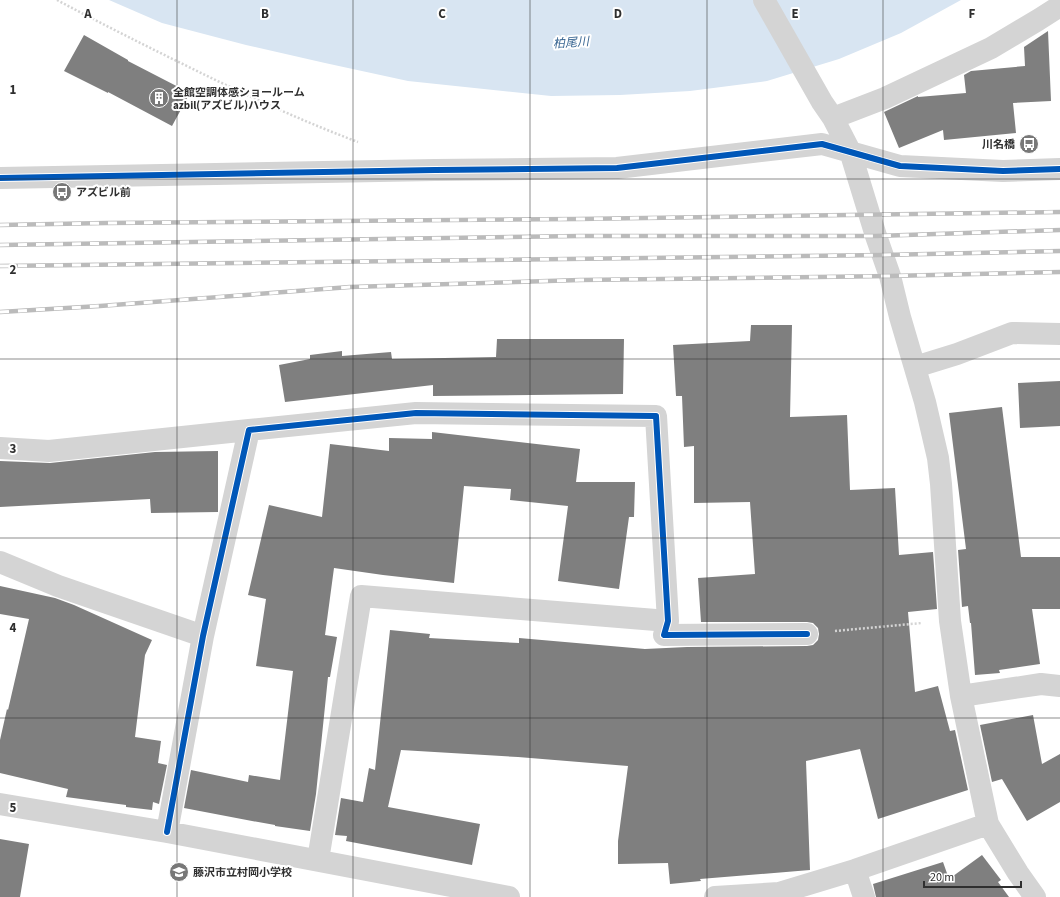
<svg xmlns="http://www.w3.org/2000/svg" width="1060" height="897" viewBox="0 0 1060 897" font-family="'Source Sans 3','Noto Sans JP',sans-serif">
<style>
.water{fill:#d8e5f2}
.building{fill:#7f7f7f}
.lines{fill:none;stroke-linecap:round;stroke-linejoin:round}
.path{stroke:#d4d4d4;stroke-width:2.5;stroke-dasharray:2 2;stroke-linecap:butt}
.minor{stroke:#d4d4d4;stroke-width:22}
.rail-casing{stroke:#bbb;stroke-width:4.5}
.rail{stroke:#fff;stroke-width:3;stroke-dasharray:9;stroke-linecap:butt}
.cycleway-casing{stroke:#fff;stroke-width:8}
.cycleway{stroke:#0057b8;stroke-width:6}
.grid{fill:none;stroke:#2f2f2f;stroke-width:1;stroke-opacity:0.55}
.labels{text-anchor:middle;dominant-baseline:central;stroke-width:4;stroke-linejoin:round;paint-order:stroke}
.poi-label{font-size:11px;font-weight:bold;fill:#2f2f2f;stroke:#fff;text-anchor:start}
.water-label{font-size:12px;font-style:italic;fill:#3a6793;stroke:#fff}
.grid-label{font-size:13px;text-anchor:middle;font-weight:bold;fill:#2f2f2f;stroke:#fff;stroke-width:4;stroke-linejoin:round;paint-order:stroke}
</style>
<rect width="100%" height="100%" fill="#fff"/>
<path class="water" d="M 109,0 L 961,0 L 901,33 L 839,59 L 767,81 L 690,91 L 620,95 L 551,96 L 408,81 L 325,63 L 246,45 L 162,23 Z"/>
<path class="building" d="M 1048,31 L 1051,101 L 1013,103 L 1016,133 L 944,140 L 943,130 L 899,148 L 884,112 L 918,96 L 918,97 L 966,93 L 964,75 L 971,71 L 1025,66 L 1024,47 Z
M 84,35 L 128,60 L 128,61 L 190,93 L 172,126 L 108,92 L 108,93 L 64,71 Z
M 751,325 L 792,325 L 790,417 L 847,415 L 850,490 L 895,488 L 899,555 L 933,552 L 937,609 L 908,612 L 915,692 L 938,686 L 950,731 L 955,730 L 968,790 L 878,819 L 860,749 L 806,761 L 810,870 L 700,879 L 701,881 L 670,884 L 668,863 L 618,864 L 618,841 L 628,766 L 518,757 L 401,750 L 388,807 L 480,824 L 472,865 L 346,841 L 347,836 L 335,835 L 341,798 L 363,802 L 369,768 L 375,770 L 390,630 L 430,634 L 429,638 L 519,643 L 519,638 L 645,649 L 687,647 L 807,646 L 813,645 L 818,640 L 819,634 L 818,628 L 813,623 L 807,622 L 701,622 L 698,578 L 755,574 L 750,502 L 694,503 L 694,446 L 684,447 L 682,396 L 676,396 L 673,345 L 750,341 Z
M 497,339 L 624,339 L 623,394 L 433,396 L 433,385 L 285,402 L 279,365 L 310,359 L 310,355 L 342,351 L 342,356 L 391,352 L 392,359 L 496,357 Z
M 1060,381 L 1060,426 L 1020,428 L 1018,383 Z
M 1002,407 L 1021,557 L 1060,557 L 1060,609 L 1032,609 L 1040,664 L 999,670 L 1000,673 L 975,675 L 971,623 L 970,623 L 968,606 L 962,607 L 958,550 L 966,549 L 949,413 Z
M 432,432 L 580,449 L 576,482 L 635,482 L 634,517 L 629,517 L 619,589 L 558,581 L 568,506 L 510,500 L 511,489 L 464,486 L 454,583 L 383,575 L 334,568 L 325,635 L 337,637 L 330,677 L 328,677 L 316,794 L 310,831 L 275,826 L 275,825 L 252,821 L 184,808 L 191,770 L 248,782 L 249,775 L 280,780 L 293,671 L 256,666 L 266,599 L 248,595 L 269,505 L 322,517 L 330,444 L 389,451 L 389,438 L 432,439 Z
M 218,451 L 218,512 L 151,513 L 150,499 L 0,507 L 0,461 L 50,463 L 155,452 Z
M 0,586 L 55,598 L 74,605 L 152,640 L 145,655 L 135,737 L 161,741 L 158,763 L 167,765 L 159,804 L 153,802 L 152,810 L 126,807 L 126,805 L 66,797 L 68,789 L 0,773 L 0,740 L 7,709 L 8,710 L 29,619 L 0,614 Z
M 1033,715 L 1042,764 L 1060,754 L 1060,802 L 1027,821 L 1002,779 L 992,782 L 980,725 Z
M 0,839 L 29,844 L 20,897 L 0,897 Z
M 982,855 L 1001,880 L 998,882 L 1009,897 L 876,897 L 873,884 L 943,862 L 949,879 Z"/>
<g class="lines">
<path class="path" d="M 57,0 C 102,24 148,47 195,70 C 248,96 302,121 358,142
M 835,631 L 922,623"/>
<path class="minor" d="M 764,0 L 822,102 L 833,118 L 850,151 L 876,236 L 890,276 L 900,317 L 925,402 L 938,458 L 941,484 L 950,621 L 961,696 L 988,824 L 1018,873 L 1035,897
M 833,118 L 885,98 L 991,48 L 1038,20 L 1060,6
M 0,178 L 435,170 L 617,168 L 822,144 L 900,166 L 1003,171 L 1060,169
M 915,367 L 957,354 L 1012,333 L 1060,334
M 0,448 L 49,451 L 249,430
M 0,562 L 58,586 L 203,636
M 961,696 L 1041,684 L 1060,686
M 0,804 L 167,832 L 509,897
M 167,832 L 203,636 L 249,430 L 416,413 L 656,416 L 668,621 L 664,635 L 807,634
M 318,860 L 361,596 L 668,621
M 855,870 L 864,897
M 715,897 L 779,893 L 855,870 L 988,824"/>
<g class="rail-casing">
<path id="rail" d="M 0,225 L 106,223 L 578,219 L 1060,212
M 0,245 L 580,236 L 876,236 L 1060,230
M 0,266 L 883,255 L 1060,251
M 0,312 L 100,306 L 350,287 L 580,280 L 890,276 L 1060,272"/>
</g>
<use href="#rail" class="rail"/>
<g class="cycleway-casing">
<path id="cycleway" d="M 0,178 L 435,170 L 617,168 L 822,144 L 900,166 L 1003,171 L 1060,169
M 167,832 L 203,636 L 249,430 L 416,413 L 656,416 L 668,621 L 664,635 L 807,634"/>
</g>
<use href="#cycleway" class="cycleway"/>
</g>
<path class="grid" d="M 177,0 L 177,897M 353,0 L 353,897M 530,0 L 530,897M 707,0 L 707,897M 883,0 L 883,897M 0,179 L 1060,179M 0,359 L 1060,359M 0,538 L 1060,538M 0,718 L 1060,718"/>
<defs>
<g id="building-disc" transform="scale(1)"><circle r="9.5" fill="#787878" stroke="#fff"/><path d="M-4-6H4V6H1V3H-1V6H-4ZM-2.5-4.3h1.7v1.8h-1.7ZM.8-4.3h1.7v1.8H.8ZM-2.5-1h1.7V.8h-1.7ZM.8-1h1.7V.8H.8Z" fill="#fff"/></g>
<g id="bus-disc" transform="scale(1)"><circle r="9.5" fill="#787878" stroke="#fff"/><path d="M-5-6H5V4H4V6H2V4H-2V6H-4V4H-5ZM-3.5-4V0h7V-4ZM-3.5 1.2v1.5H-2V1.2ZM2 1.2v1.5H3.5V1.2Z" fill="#fff"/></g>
<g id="school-disc" transform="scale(1)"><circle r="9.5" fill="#787878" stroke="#fff"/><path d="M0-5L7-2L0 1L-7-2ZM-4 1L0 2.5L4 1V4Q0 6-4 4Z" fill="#fff"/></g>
</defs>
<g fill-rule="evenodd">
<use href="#building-disc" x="159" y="98"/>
<use href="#bus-disc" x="1029" y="144"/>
<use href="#bus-disc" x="62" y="192"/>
<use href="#school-disc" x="179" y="872"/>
</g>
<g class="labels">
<g class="poi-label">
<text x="173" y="92">全館空調体感ショールーム<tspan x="173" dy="13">azbil(アズビル)ハウス</tspan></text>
<text x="1015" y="144" text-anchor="end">川名橋</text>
<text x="76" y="192">アズビル前</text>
<text x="193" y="872">藤沢市立村岡小学校</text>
</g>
<g class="water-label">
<text transform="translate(571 43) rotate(-4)">柏尾川</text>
</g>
</g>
<g class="grid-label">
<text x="88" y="18">A</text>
<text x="265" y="18">B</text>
<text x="442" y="18">C</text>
<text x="618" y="18">D</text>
<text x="795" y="18">E</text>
<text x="972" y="18">F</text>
<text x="13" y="94">1</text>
<text x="13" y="274">2</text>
<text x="13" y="453">3</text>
<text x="13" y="632">4</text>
<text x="13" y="812">5</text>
</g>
<path d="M924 881v6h97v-6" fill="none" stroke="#2f2f2f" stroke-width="2"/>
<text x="930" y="881" font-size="12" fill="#2f2f2f" stroke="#ffffff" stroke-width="3" paint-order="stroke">20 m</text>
</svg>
